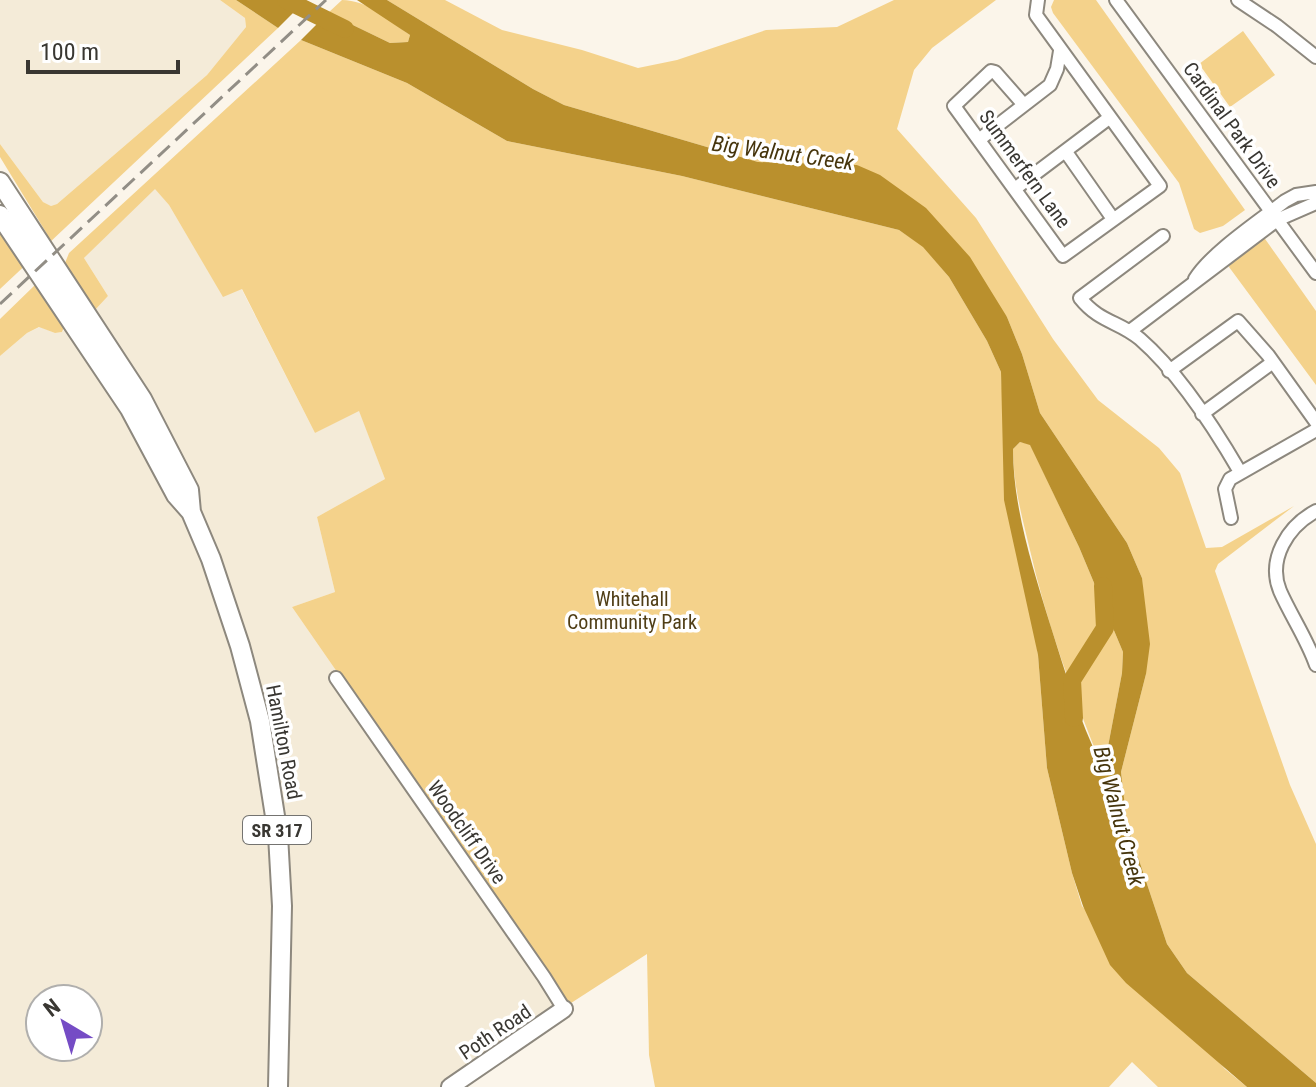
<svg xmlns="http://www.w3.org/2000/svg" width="1316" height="1087" viewBox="0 0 1316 1087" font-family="'Roboto Condensed',sans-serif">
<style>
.built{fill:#f4ebd8;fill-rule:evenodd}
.green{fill:#f4d28b}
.water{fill:#ba902d;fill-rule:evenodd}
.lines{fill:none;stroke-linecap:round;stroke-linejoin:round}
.river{stroke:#ba902d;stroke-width:18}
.street-casing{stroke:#8d887e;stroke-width:16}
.secondary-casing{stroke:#8d887e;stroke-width:20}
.primary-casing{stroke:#8d887e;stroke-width:22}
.street{stroke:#fff;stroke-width:12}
.secondary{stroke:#fff;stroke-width:16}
.primary{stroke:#fff;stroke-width:18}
.rail{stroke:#928e86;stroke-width:3;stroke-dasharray:16 8;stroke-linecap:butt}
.labels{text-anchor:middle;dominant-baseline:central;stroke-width:7;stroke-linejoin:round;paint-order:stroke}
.shield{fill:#fff;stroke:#747370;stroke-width:2}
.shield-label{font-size:18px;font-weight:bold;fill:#393732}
.street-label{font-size:20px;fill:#393732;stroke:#fff}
.park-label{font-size:20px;fill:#503e16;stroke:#fff}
.water-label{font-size:22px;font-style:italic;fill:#46350c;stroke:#fff}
</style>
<rect width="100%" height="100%" fill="#fbf5ea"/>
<path class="built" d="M 0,0 L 220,0 L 245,18 L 246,27 L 207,75 L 57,204 L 51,206 L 43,202 L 0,144 Z
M 155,188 L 169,205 L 223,296 L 241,288 L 315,433 L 359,410 L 385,479 L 317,517 L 335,592 L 292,607 L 568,1005 L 445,1087 L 0,1087 L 0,356 L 27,333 L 40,327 L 55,333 L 62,332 L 95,310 L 108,296 L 84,258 ZM 40,999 L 88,999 L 88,1047 L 40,1047 Z"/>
<path class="green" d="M 220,0 L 236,0 L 278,28 L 0,289 L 0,230 L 19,260 L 47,234 L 0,157 L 0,144 L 43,202 L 51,206 L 57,204 L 207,75 L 246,27 L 245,18 Z
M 342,0 C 367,0 389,20 410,35 L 408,42 L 390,43 L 328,13 Z
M 387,0 L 445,0 L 502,30 L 582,50 L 638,68 L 677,60 L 766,30 L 837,27 L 894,0 L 996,0 L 932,48 L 914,70 L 897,129 L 976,218 L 1053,339 L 1098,400 L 1159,448 L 1180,473 L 1206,548 L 1222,547 L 1294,506 L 1218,564 L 1215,571 L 1290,785 L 1316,844 L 1316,1083 L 1187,973 L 1167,944 L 1127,824 L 1121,772 L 1146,674 L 1142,578 L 1127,543 L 1040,413 L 1022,354 L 1007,317 L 857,165 L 758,162 L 564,105 L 533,89 Z
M 1054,0 L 1096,0 L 1245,210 L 1223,226 L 1200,233 L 1194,229 L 1179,183 L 1053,13 L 1051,7 Z
M 1243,31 L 1275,75 L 1230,107 L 1199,64 Z
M 301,40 L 407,83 L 507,141 L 682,176 L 899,230 L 923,246 L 949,277 L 987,341 L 1001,372 L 1004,423 L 1038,655 L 1047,768 L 1072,873 L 1082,906 L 1225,1069 L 1247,1087 L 1158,1087 L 1132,1062 L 1109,1087 L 655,1087 L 649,1055 L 647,954 L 568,1005 L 292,607 L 335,592 L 317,517 L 385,479 L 359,411 L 315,433 L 242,289 L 223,297 L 169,205 L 155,189 L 84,258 L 108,296 L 95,310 L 65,263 L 69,253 Z
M 1263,236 L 1316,311 L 1316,385 L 1229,267 L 1231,260 Z
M 35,285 L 64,327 L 62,332 L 55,333 L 39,327 L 27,333 L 0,356 L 0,319 Z
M 1020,442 L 1030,444 L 1079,547 L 1123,652 L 1122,673 L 1106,757 L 1101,764 C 1072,693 1046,621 1029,546 C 1021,513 1013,483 1013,449 Z"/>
<path class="water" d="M 236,0 L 302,0 L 305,1 L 278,28 Z
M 357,0 L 387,0 L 533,89 L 564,105 L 758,162 L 857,165 L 880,175 L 926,208 L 970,257 L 1007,317 L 1022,354 L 1040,413 L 1127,543 L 1142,578 L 1150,644 L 1146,674 L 1121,772 L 1127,824 L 1167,944 L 1187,973 L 1316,1083 L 1316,1087 L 1247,1087 L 1126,983 L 1110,965 L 1083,906 L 1072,873 L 1047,768 L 1038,655 L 1004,500 L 1001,372 L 987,341 L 949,277 L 923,247 L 899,230 L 682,176 L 507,141 L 407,83 L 301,40 L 328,13 L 390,43 L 408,42 L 410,35 ZM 1020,442 L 1030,445 L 1079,547 L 1123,652 L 1122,673 L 1106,757 L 1101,764 C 1079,720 1065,671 1050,624 C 1033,568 1013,508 1013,449 Z"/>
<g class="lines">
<path class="river" d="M 286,0 L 345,29
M 1074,718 L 1072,680 L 1105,628 L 1103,586"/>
<g class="street-casing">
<path id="street" d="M 1116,0 L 1316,273
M 1238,0 L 1277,26 L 1316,57
M 1024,105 L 995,72 L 991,71 L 954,106 L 1063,256 L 1160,186 L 1036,15 L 1038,0
M 980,139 L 1050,85 L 1057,69 L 1060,51
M 1066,152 L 1113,219
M 1016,188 L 1109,118
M 1163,236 L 1080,298 C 1100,323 1119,321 1140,339 C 1178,372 1215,429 1240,472
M 1195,279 C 1211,253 1259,221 1285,201 L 1296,195 L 1316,192
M 1130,331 L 1277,220 L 1316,203
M 1169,371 L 1238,321 L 1268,355 L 1316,422
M 1202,414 L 1273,362
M 1316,511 C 1288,526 1267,559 1280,591 C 1291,616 1307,639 1316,665
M 1231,518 L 1225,489 L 1230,479 L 1316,430
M 336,678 L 544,977 L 564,1009"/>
</g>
<g class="secondary-casing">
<path id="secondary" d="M 450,1087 L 564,1009"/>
</g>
<g class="primary-casing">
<path id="primary" d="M 0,182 L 142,399 L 189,490 L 191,512
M 0,215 L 130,409 L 176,495 L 191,512 L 211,559 L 240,646 L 260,721 L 278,835 L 282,906 L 278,1087"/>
</g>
<use href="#street" class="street"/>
<use href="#secondary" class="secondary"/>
<use href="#primary" class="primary"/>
<path class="rail" d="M 0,304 L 326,0"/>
</g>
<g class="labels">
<rect class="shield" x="243" y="816" width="68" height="28" rx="6"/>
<g class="shield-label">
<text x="277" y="830">SR 317</text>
</g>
<g class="street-label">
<text transform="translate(1232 125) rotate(54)">Cardinal Park Drive</text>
<text transform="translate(1025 169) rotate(54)">Summerfern Lane</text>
<text transform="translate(284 742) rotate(79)">Hamilton Road</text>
<text transform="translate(467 832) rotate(55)">Woodcliff Drive</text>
<text transform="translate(495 1032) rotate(-34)">Poth Road</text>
</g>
<g class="park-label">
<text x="632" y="599">Whitehall<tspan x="632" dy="23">Community Park</tspan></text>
</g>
<g class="water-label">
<text transform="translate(783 153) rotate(8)">Big Walnut Creek</text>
<text transform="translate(1119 816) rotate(75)">Big Walnut Creek</text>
</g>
</g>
<g transform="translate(64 1023) rotate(322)"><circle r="38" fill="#ffffff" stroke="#b0afad" stroke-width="2"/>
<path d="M0-6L14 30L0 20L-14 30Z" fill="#754cc5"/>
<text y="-12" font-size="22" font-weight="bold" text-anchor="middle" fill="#393732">N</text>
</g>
<path d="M28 60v12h150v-12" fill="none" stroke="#393732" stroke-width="4"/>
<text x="40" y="60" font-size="24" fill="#393732" stroke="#ffffff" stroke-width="6" paint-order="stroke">100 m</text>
</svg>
